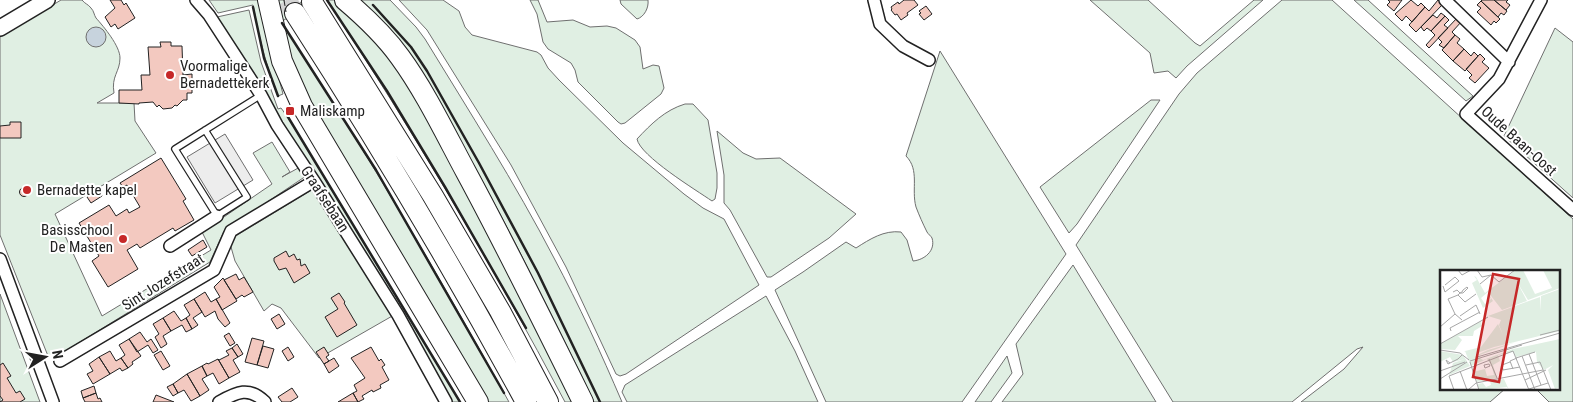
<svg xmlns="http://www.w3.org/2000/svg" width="1573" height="402" viewBox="0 0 1573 402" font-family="'Roboto Condensed',sans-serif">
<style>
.green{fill:#e0efe3;stroke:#6f6f6f}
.parking{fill:#ededed;stroke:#6f6f6f}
.water{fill:#c7d3dd;stroke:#6f6f6f}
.building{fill:#f3c9c0;stroke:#222}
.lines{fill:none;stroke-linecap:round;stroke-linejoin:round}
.highway-tunnel{stroke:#d3d3d3;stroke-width:20;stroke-dasharray:20 10;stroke-linecap:butt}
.lane-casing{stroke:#222;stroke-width:8}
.street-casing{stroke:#222;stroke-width:14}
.secondary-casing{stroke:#222;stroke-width:18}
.highway-casing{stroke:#222;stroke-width:22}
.lane{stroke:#fff;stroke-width:5.5}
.street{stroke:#fff;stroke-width:11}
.secondary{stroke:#fff;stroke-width:15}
.highway{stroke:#fff;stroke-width:20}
.fence{stroke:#222;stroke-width:1;stroke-dasharray:6 2.5;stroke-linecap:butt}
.wall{stroke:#222;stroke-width:2.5}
.poi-dot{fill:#c62828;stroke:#fff;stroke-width:2}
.labels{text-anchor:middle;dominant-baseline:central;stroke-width:4;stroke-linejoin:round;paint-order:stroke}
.poi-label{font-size:15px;fill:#222;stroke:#fff;text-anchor:start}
.street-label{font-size:15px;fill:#222;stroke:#fff}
.inset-road{fill:none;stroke:#a7a7a7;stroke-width:1}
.view{fill:#c62828;fill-opacity:0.15;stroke:#c62828;stroke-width:2.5}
.inset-edge{fill:none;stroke:#222;stroke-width:2.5}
</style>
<rect width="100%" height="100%" fill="#fff"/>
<path class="green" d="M 61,0 L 82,0 C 85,4 88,4 91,8 C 94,11 94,15 96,18 C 104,27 120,46 120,58 C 120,72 111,76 114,93 L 97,103 L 134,103 L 135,121 L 156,153 L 55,214 L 102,316 L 211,250 L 202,232 L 272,184 L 253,153 L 272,142 L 290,172 L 282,177 L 300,167 L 306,176 L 224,231 L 210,262 L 59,355 L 53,356 L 48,356 L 0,235 L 0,37 Z
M 209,0 L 263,0 L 275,64 L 283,94 L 278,96 C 266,66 259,37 253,5 L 218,13 Z
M 272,0 L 284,0 L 286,12 L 304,0 L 315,0 L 281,22 C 363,145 437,273 509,402 L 483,402 L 298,92 Z
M 327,0 L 337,0 L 396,60 L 579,402 L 565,402 C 492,264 413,131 327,0 Z
M 361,0 L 390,0 L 416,27 L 425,39 C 469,111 515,183 554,258 C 579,305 601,353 622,402 L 594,402 C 554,319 513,236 468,155 C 438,101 407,43 361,0 Z
M 399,0 L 443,0 L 459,11 L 465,27 L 472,35 L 537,52 L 541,55 L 548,68 L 559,80 L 623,143 L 684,194 L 703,208 L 724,219 L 759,285 L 626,374 L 620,376 L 616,374 L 566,267 L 511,165 L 427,30 Z
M 530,0 L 538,0 L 547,22 L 573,20 L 590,27 L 607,26 L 616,28 L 635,40 L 640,47 L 643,69 L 653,65 L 659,66 L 664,88 L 661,94 L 625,123 L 621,124 L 618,122 L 578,82 L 575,70 L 571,63 L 548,49 L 543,42 L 537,14 Z
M 620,0 L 648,0 C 649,8 644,17 637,19 L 621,4 Z
M 1090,0 L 1148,0 L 1195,43 L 1200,46 L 1254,0 L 1263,0 L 1187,66 L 1176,78 L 1168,71 L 1154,73 L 1150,53 Z
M 1282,0 L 1332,0 L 1573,219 L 1573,402 L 1549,402 L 1535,388 L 1559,388 L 1559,271 L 1442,271 L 1442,388 L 1506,388 L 1490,402 L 1301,402 L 1344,369 L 1363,347 L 1357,349 L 1292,402 L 1173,402 L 1076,245 L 1179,94 L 1197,73 Z
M 1354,0 L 1368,0 L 1473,96 L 1466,101 Z
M 249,10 L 261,62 L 278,109 L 281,108 L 284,112 L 285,112 L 460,402 L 451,402 L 319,181 L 217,17 Z
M 1555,28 L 1573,42 L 1573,198 L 1504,136 Z
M 940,51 L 1066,254 L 962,402 L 826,402 L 775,290 L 803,272 L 846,242 L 856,248 C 870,239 884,230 901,232 L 907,240 L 913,261 C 924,260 936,251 932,238 C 931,236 928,234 927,232 C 923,224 919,215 916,207 C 911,189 920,170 906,156 Z
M 1151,100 L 1160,100 L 1077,224 L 1069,233 L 1040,187 Z
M 685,104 L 693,104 L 708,120 L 717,173 L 717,188 L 715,199 L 712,201 C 696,190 640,156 637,139 C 651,124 665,110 685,104 Z
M 717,131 L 743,153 L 756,159 L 780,158 L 856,214 L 829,238 L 771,277 L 767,277 L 730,210 L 724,203 L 724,175 Z
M 315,188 L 394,315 L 319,358 L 281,308 L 272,304 L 264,311 L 235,261 L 229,240 Z
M 1073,265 L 1156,402 L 1002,402 L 1023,374 L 1016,344 Z
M 0,294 L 40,402 L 0,402 Z
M 766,296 L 795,351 L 818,402 L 627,402 L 622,392 L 625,385 Z
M 1007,356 L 1012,373 L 991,402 L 975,402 Z"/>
<path class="parking" d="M 225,134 L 253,180 L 215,203 L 187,157 Z"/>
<path class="water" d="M86 37a10 10 0 1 1 20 0a10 10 0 1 1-20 0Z"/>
<path class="building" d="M 110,0 L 121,0 L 124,5 L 126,3 L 135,18 L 118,29 L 115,24 L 111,27 L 105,17 L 115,8 Z
M 904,0 L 914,0 L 918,5 L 907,13 L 908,15 L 901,20 L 897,14 L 895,15 L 891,10 L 892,9 L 891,7 L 898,2 L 899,4 Z
M 1388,0 L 1402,0 L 1394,11 L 1387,5 L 1390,2 Z
M 1411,0 L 1418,6 L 1421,3 L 1425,7 L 1412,22 L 1406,16 L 1402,21 L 1395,14 Z
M 1438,0 L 1443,4 L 1416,32 L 1409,25 L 1425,7 L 1429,11 Z
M 1482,0 L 1494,0 L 1507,11 L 1504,15 L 1501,13 L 1498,17 L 1481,1 Z
M 1494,0 L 1508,0 L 1506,2 L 1510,5 L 1506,10 Z
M 1481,1 L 1500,19 L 1496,23 L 1494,21 L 1491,25 L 1477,12 L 1481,8 L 1477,5 Z
M 926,6 L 932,14 L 924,20 L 919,14 L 921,13 L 919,11 Z
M 1441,13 L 1445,16 L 1431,31 L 1427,28 L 1424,31 L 1421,27 L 1433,15 L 1437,18 Z
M 1445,16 L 1449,20 L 1444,25 L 1448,28 L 1429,48 L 1426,45 L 1435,35 L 1431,31 Z
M 1458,17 L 1462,21 L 1452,32 L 1455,35 L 1444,48 L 1439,45 L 1442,42 L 1438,38 Z
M 1455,35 L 1460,39 L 1457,43 L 1464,49 L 1453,61 L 1442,50 Z
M 160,42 L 171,42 L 171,46 L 182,46 L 183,75 L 192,74 L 192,93 L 187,93 L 187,100 L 183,100 L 177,106 L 175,105 L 172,108 L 163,109 L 159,105 L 157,107 L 153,102 L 139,103 L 139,104 L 119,103 L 119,90 L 142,90 L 141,75 L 150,75 L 148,47 L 161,47 Z
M 1464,49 L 1471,56 L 1474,52 L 1478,56 L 1465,71 L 1453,61 Z
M 1480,54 L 1485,59 L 1482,62 L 1489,68 L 1475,83 L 1469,78 L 1472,75 L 1466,69 Z
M 10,122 L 21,122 L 21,138 L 0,138 L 0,126 L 10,125 Z
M 161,158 L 186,199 L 183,201 L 194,220 L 175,231 L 173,228 L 140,248 L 137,244 L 127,250 L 138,269 L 108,287 L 92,261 L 99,256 L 79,223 L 109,205 L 116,216 L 127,209 L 129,213 L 140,207 L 127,185 L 123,187 L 120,183 Z
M19.5 192a4.5 4.5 0 1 1 9 0a4.5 4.5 0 1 1-9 0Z
M 99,189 L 102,196 L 91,203 L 87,197 Z
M 203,240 L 207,247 L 192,256 L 188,250 Z
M 286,251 L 289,257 L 294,254 L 297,260 L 300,259 L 301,266 L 305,264 L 310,273 L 294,283 L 286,268 L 279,270 L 274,261 L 274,258 Z
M 236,274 L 239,280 L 244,277 L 253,292 L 244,297 L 242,295 L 236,299 L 224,280 Z
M 223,278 L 237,301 L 222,310 L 216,299 L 220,297 L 214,287 Z
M 205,292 L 211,302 L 216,299 L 230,323 L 225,327 L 218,319 L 215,311 L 205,317 L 194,299 Z
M 339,293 L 345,302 L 344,303 L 357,325 L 337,337 L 325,317 L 338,309 L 331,298 Z
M 194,299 L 202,312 L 193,318 L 198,325 L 192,329 L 186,318 L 190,315 L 184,305 Z
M 174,311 L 181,321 L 186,318 L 192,329 L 186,332 L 182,325 L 171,331 L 163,318 Z
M 279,314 L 285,324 L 277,329 L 271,319 Z
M 163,318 L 171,331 L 163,336 L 167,344 L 161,348 L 155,337 L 159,334 L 153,324 Z
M 140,332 L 147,342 L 151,339 L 158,350 L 153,353 L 148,345 L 137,352 L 129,339 Z
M 229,333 L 235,343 L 230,346 L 224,336 Z
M 252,338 L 264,341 L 257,365 L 245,362 Z
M 129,339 L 141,356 L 132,362 L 133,364 L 128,368 L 121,358 L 125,355 L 119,345 Z
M 237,344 L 243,354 L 238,357 L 232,348 Z
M 263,346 L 274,349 L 268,368 L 257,365 Z
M 288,347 L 294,357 L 288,361 L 282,351 Z
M 324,347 L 329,355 L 326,357 L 329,361 L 324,364 L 316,352 Z
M 371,347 L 379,361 L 381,359 L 385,365 L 382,367 L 389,380 L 380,385 L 381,388 L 373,392 L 372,390 L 362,396 L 364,399 L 358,402 L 353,393 L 357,391 L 354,385 L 365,378 L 351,358 Z
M 232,348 L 238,357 L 233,360 L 240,372 L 229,378 L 218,359 L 219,360 L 229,355 L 226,351 Z
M 110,351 L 116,361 L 121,358 L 128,368 L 122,371 L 120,368 L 110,374 L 99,357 Z
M 161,351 L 170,366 L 163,370 L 154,355 Z
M 99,357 L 110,374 L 93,384 L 87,374 L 93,371 L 89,364 Z
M 334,358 L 339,366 L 329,373 L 324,364 Z
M 218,359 L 229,378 L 219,384 L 213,373 L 207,376 L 202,366 L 207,363 L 208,364 Z
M 3,363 L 11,376 L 7,378 L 16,393 L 20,391 L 25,399 L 20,402 L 0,402 L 3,400 L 0,396 L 0,365 Z
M 202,366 L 207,376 L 202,379 L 209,390 L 200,396 L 187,374 Z
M 187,374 L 200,396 L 191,401 L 184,390 L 178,393 L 173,384 Z
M 173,384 L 178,393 L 173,396 L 167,387 Z
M 94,386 L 96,393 L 83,398 L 81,391 Z
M 292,388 L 298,397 L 290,402 L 282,402 L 278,397 Z
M 96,393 L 98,399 L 100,398 L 102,402 L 85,402 L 83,398 Z
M 353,393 L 358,402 L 338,402 Z
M 156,395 L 174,402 L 153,402 Z"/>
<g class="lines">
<path class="highway-tunnel" d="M 286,0 L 295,13"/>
<g class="lane-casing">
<path id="lane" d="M 205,130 L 247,197 L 217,216 L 175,149 L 261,95"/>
</g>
<g class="street-casing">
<path id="street" d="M 196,0 L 209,15 L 261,95 L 277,125 L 314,181 L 398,315 L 446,402
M 874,0 L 880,24 L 903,46 L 929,60
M 1445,0 L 1509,62
M 1541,0 L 1499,79 L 1466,114 L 1573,210
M 170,246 L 217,216
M 0,259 L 53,402
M 60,361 L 214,270 L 231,231 L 314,181
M 219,402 C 237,392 249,386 265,402"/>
</g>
<g class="secondary-casing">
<path id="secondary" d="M 0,28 L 47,0"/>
</g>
<g class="highway-casing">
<path id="highway" d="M 268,0 L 282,61 L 302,106 L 478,402
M 345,0 C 365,17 385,36 400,57 C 425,91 446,135 466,172 C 507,248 545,325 583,402
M 312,2 L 433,196 L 500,311 L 548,402
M 295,13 C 377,140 454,269 526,402"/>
</g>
<use href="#lane" class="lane"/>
<use href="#street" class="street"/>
<use href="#secondary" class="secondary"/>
<use href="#highway" class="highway"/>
<path class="fence" d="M 284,0 L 286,12"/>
<path class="wall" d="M 327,0 L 387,91 L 445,187 L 526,328
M 373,5 L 411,47 L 427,71 L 479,163 L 538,273 L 600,402
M 253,7 L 264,58 L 278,96
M 282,23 L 376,170 L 504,393
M 285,112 L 460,402"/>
</g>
<g class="poi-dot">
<circle cx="170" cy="75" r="5"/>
<rect x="285" y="106" width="10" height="10" rx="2.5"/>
<circle cx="27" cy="190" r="5"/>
<circle cx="123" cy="239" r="5"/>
</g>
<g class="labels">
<g class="poi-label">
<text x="180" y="66">Voormalige<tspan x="180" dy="17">Bernadettekerk</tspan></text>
<text x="300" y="111">Maliskamp</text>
<text x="37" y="190">Bernadette kapel</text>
<text x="113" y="230" text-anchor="end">Basisschool<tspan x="113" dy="17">De Masten</tspan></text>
</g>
<g class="street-label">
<text transform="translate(1519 141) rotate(42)">Oude Baan-Oost</text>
<text transform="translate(325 199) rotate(57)">Graafsebaan</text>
<text transform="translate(163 282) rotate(-32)">Sint Jozefstraat</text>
</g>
</g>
<g transform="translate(1440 270)">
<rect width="120" height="120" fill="#fff"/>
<path d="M 76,0 L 83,0 L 95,24 L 112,18 L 103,0 L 120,0 L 120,18 L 88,30 L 77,12 L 87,31 L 62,40 L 48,22 L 41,28 L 45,34 L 51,29 L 48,23 L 53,31 L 43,38 L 32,13 L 37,10 L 34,6 L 36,7 L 45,23 ZM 120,19 L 120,61 L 54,77 L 40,82 L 35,86 L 48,80 L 76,72 L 37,86 L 43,90 L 73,79 L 120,69 L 120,117 L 115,119 L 108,100 L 113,95 L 104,100 L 97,92 L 96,82 L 76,87 L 73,82 L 58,85 L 60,91 L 53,95 L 57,108 L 37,112 L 33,102 L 45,99 L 47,106 L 54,105 L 52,97 L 47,89 L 31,96 L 25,81 L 21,82 L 41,77 L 58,54 L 63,65 L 59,55 L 61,50 L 48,46 L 100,27 L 101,41 L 101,26 ZM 41,51 L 42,56 L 34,61 L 33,66 L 18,66 L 22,70 L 15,80 L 0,79 L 0,74 ZM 0,81 L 23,85 L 30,96 L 9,105 L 13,93 L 25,89 L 13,92 L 10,87 L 0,92 ZM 64,109 L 69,120 L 67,117 L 40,120 L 38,117 L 38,114 L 43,113 L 46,117 L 51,115 L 50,111 Z" fill="#e0efe3"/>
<path class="inset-road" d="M 18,0 L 22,5 L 31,0M 37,0 L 42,7 L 51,5M 40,14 L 51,5 L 59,12 L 75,0M 3,16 L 5,22 L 19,11 L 15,7 L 5,15M 13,22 L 17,20 L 20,23 L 23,23 L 28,18 L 27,17 L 23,20 L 22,22 L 20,23 L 18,25 L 8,29 L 15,44M 18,25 L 25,32 L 36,24M 20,46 L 36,35 L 40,44M 0,57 L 15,44 L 22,50M 11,61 L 10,58 L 40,42M 100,65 L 120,60M 0,74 L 48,47M 0,80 L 20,83 L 29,90M 89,84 L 101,115M 82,86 L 95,120M 37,87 L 120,63M 76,88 L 95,82M 49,89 L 57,108M 30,91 L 82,75M 30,92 L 39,120M 70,92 L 62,95 L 63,100 L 80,97M 10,93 L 6,90 L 8,94 L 18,89 L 22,85M 49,94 L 50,96 L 45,98 L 44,95 ZM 86,95 L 100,92 L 111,120M 73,99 L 70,91 L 77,88M 0,101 L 25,92M 20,101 L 27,120M 0,109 L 27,92M 85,110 L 106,100M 89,119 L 108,113M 14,120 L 9,106 L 73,81 L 89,120M 28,120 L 36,113 L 103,100"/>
<path class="view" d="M 53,4 L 79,9 L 59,112 L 33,107 Z"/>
<rect width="120" height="120" class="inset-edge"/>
</g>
<g transform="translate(45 357) rotate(79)" stroke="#ffffff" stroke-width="4" paint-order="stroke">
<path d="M0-4L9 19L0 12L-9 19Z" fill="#222222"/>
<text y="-8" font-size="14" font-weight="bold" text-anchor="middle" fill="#222222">N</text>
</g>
</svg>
